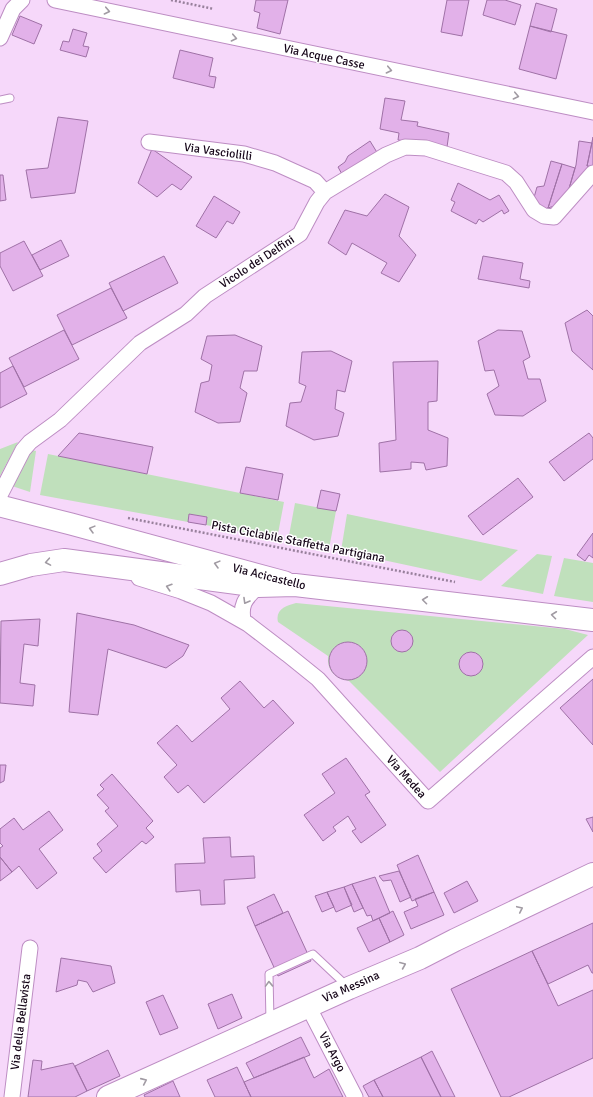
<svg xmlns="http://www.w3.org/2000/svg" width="593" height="1097" viewBox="0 0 593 1097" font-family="Signika,sans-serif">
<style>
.green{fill:#c0e0bc}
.building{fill:#e2b1e9;stroke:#9f71a6}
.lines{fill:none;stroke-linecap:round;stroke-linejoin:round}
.lane-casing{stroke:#bd8dc3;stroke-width:9}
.street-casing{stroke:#bd8dc3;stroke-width:17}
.secondary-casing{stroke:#bd8dc3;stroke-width:23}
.primary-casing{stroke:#bd8dc3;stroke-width:24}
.path{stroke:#98809c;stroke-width:2.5;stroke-dasharray:2 2;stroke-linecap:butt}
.lane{stroke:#fff;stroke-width:7}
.street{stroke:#fff;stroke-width:15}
.secondary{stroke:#fff;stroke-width:21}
.primary{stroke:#fff;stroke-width:22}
.oneway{stroke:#a19ba3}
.labels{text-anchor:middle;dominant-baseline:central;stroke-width:3;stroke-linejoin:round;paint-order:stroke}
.street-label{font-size:12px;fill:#150518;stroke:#fff}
</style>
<rect width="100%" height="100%" fill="#f6d8fa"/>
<path class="green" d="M 18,442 L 0,476 L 0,449 Z
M 31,450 L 36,451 L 30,492 L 12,486 Z
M 48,454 L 284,502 L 277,539 L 206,525 L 207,517 L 190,514 L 188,522 L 40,495 Z
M 295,503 L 336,511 L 329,549 L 288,541 Z
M 347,514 L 518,550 L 481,581 L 341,551 Z
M 537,554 L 552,556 L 543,594 L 501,586 Z
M 564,558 L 593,563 L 593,602 L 554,596 Z
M 296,603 L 565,629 L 588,635 L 440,772 L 349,681 C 335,677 327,672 328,656 L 278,622 C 275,609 286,606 296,603 Z"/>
<path class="building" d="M 256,0 L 288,0 L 280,34 L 257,28 L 260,13 L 254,11 Z
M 447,0 L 469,0 L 462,36 L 441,32 Z
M 487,0 L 505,0 L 521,5 L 515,25 L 483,15 Z
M 536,3 L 557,9 L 551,32 L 530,26 Z
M 20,16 L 42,25 L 34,44 L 12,35 Z
M 530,26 L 567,35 L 556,79 L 519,69 Z
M 73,29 L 87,33 L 83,46 L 89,47 L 86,57 L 60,50 L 63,41 L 69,42 Z
M 180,50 L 213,58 L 209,76 L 216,77 L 214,88 L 173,78 Z
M 385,98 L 405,101 L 401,120 L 418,122 L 417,126 L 449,133 L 447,147 L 398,140 L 399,133 L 380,129 Z
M 58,117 L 88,121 L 75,193 L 31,198 L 26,170 L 48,168 Z
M 593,137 L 593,167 L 587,166 Z
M 370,141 L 378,154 L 343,176 L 338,167 L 345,162 L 348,156 Z
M 579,141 L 592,143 L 587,166 L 593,167 L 568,192 L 576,165 Z
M 152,149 L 192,177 L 181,190 L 172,184 L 157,197 L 138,183 Z
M 551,161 L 562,164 L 548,208 L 545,209 L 533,201 L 537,187 L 544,186 Z
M 562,164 L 575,168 L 568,192 L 557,205 L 548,208 Z
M 0,175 L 3,175 L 6,200 L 0,201 Z
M 458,183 L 490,200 L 499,195 L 509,211 L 504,214 L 502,210 L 483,222 L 479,219 L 476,224 L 451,211 L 455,202 L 451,200 Z
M 385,194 L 409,207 L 399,236 L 416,255 L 399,282 L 381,273 L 387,263 L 352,243 L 346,255 L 328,243 L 345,210 L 367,216 Z
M 214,196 L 240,212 L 233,224 L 227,221 L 216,238 L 196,226 Z
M 61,240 L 69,256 L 40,270 L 32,255 Z
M 24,241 L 43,276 L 13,291 L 0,266 L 0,253 Z
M 164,256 L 178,283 L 123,311 L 109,283 Z
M 483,256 L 523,263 L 520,279 L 530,281 L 529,288 L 478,279 Z
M 111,288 L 127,318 L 72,345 L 57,315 Z
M 587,310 L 593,316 L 593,370 L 572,351 L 565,323 Z
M 64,330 L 79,359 L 24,387 L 9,358 Z
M 498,330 L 522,331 L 530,357 L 523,361 L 528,379 L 540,379 L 546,401 L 523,416 L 495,415 L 487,394 L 499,386 L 494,370 L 485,371 L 478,341 Z
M 235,335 L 262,346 L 257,371 L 244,371 L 240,388 L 247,393 L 240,422 L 218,423 L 195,412 L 201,383 L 209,381 L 212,365 L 201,359 L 207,336 Z
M 331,351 L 352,361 L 345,392 L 337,390 L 335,409 L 344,413 L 338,436 L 314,440 L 286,426 L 290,403 L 301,402 L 306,386 L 299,383 L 302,352 Z
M 438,361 L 437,401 L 428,402 L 428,430 L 448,438 L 447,466 L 426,470 L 424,463 L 411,462 L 411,469 L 380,472 L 379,443 L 396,440 L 393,362 Z
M 13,366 L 27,394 L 0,408 L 0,373 Z
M 79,433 L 153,447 L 147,474 L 58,456 Z
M 589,433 L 593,438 L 593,459 L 564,481 L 549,462 Z
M 246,467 L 283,474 L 278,500 L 240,493 Z
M 518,478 L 533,497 L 483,535 L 468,516 Z
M 321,490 L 340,494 L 336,511 L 317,508 Z
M 189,514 L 207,517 L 206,525 L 188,522 Z
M 593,533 L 593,558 L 589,555 L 585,561 L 577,555 Z
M 77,613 L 134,625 L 189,645 L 183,656 L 166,668 L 108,649 L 98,715 L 69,712 Z
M 40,619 L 38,646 L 24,644 L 20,683 L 35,685 L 33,706 L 0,703 L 1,621 Z
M391 641a11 11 0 1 1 22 0a11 11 0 1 1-22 0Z
M329 661a19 19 0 1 1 38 0a19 19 0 1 1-38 0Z
M459 664a12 12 0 1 1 24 0a12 12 0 1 1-24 0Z
M 593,679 L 593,745 L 560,708 Z
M 240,681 L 264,708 L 273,700 L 294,723 L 204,803 L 188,785 L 178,793 L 164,777 L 177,765 L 157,743 L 177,725 L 192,742 L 230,709 L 221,698 Z
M 346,758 L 370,792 L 365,795 L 386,825 L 361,843 L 352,831 L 356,829 L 348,816 L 333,827 L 336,831 L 323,841 L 304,815 L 335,793 L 322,774 Z
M 0,765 L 6,765 L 4,781 L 0,783 Z
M 112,774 L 153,821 L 146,828 L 154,837 L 146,844 L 142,841 L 106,873 L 93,858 L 102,851 L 97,844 L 118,826 L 105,811 L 109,808 L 97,795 L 104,789 L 100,785 Z
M 49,811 L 63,830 L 39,849 L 57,873 L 37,889 L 19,866 L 12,872 L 0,857 L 0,848 L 3,846 L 0,843 L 0,829 L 14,818 L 23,830 Z
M 593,817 L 593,832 L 586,819 Z
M 230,837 L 231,857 L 254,856 L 255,878 L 224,880 L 225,904 L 201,905 L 200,890 L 176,892 L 175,864 L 205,863 L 203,838 Z
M 418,855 L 434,892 L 412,901 L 397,865 Z
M 0,857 L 12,872 L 0,881 Z
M 399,871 L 411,897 L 400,902 L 391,880 L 383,881 L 379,876 Z
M 375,877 L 390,913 L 373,921 L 371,915 L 367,916 L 352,884 Z
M 467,881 L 478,901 L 454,913 L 444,893 Z
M 352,884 L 363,908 L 354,912 L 344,887 Z
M 344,887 L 352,905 L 336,912 L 327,892 Z
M 327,892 L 334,907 L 322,912 L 315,896 Z
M 434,892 L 444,915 L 411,929 L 404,912 L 418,906 L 415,899 Z
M 274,894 L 283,913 L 255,926 L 247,907 Z
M 288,911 L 311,961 L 278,976 L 255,926 Z
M 393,911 L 404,935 L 390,942 L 379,918 Z
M 379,918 L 390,942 L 369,952 L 357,928 Z
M 593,923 L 593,973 L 592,973 L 588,965 L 548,984 L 532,951 Z
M 532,951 L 558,1006 L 593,990 L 593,1058 L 509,1097 L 501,1097 L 451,989 Z
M 61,958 L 111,966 L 115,983 L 93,992 L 87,982 L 78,980 L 77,985 L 56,992 Z
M 232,994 L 242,1018 L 218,1029 L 208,1004 Z
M 163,995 L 178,1028 L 160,1035 L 146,1002 Z
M 301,1037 L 310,1055 L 254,1078 L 246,1063 Z
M 108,1050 L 120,1076 L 87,1091 L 75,1066 Z
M 432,1051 L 455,1097 L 441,1097 L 421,1057 Z
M 304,1057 L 314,1078 L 329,1069 L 343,1097 L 251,1097 L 244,1082 Z
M 421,1057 L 441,1097 L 383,1097 L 374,1080 Z
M 33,1060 L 42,1061 L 41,1070 L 73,1063 L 87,1091 L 75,1097 L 28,1097 Z
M 237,1067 L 251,1097 L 215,1097 L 207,1080 Z
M 374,1080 L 383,1097 L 369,1097 L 363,1086 Z
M 173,1081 L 180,1097 L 145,1097 L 144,1095 Z"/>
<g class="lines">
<g class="lane-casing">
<path id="lane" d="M 0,100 L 10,98
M 270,1021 L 269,974 L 313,954 L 347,986"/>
</g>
<g class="street-casing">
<path id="street" d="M 55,0 L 593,112
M 0,38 L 13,9 L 22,0
M 149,142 L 244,154 L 275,163 L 315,181 L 325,192
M 0,495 L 23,450 L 30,442 L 60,420 L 140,343 L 186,314 L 205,296 L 300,234 L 317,202 L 325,192 L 386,155 L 405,147 L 426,148 L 506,173 L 516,182 L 534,210 L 544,216 L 554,217 L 593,173
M 139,578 L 181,591 L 211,603 L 248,624 L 287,654 L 318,679 L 428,801 L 593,657
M 243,620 C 240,602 247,598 258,586
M 308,1006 L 355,1097
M 12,1097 L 30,948"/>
</g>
<g class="secondary-casing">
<path id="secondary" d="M 0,506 L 71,524 L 285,582"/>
</g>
<g class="primary-casing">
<path id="primary" d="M 0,574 L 31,565 L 64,560 L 258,586 L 295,585 L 593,620
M 108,1097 L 349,988 L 420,958 L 455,940 L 593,874"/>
</g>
<path class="path" d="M 171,0 L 214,9
M 128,518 L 455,582"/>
<use href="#lane" class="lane"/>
<use href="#street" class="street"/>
<use href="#secondary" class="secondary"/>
<use href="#primary" class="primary"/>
</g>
<defs><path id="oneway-chevron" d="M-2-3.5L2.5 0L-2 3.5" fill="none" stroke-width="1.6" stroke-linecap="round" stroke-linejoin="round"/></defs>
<g class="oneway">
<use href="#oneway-chevron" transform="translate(107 11) rotate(12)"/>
<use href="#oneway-chevron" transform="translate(234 38) rotate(12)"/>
<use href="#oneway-chevron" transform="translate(389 70) rotate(12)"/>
<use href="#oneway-chevron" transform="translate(516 96) rotate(12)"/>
<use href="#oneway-chevron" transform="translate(92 529) rotate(-165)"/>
<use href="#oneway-chevron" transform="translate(48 562) rotate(170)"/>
<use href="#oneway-chevron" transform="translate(217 564) rotate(-165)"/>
<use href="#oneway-chevron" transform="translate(169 587) rotate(-163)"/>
<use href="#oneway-chevron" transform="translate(425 600) rotate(-173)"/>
<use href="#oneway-chevron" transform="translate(246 601) rotate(120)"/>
<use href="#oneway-chevron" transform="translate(554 615) rotate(-173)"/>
<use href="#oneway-chevron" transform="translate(520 909) rotate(-25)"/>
<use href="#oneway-chevron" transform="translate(403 965) rotate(-23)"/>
<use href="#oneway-chevron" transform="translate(269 984) rotate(-92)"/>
<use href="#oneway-chevron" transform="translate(144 1081) rotate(-24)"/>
</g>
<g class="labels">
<g class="street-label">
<text transform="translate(324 57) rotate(12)">Via Acque Casse</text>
<text transform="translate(218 152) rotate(8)">Via Vasciolilli</text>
<text transform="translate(257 262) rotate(-33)">Vicolo dei Delfini</text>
<text transform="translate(298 542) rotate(11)">Pista Ciclabile Staffetta Partigiana</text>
<text transform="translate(269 577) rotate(14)">Via Acicastello</text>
<text transform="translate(406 777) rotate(48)">Via Medea</text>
<text transform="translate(351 987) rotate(-24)">Via Messina</text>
<text transform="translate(21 1022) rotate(-83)">Via della Bellavista</text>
<text transform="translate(332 1052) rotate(62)">Via Argo</text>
</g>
</g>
</svg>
